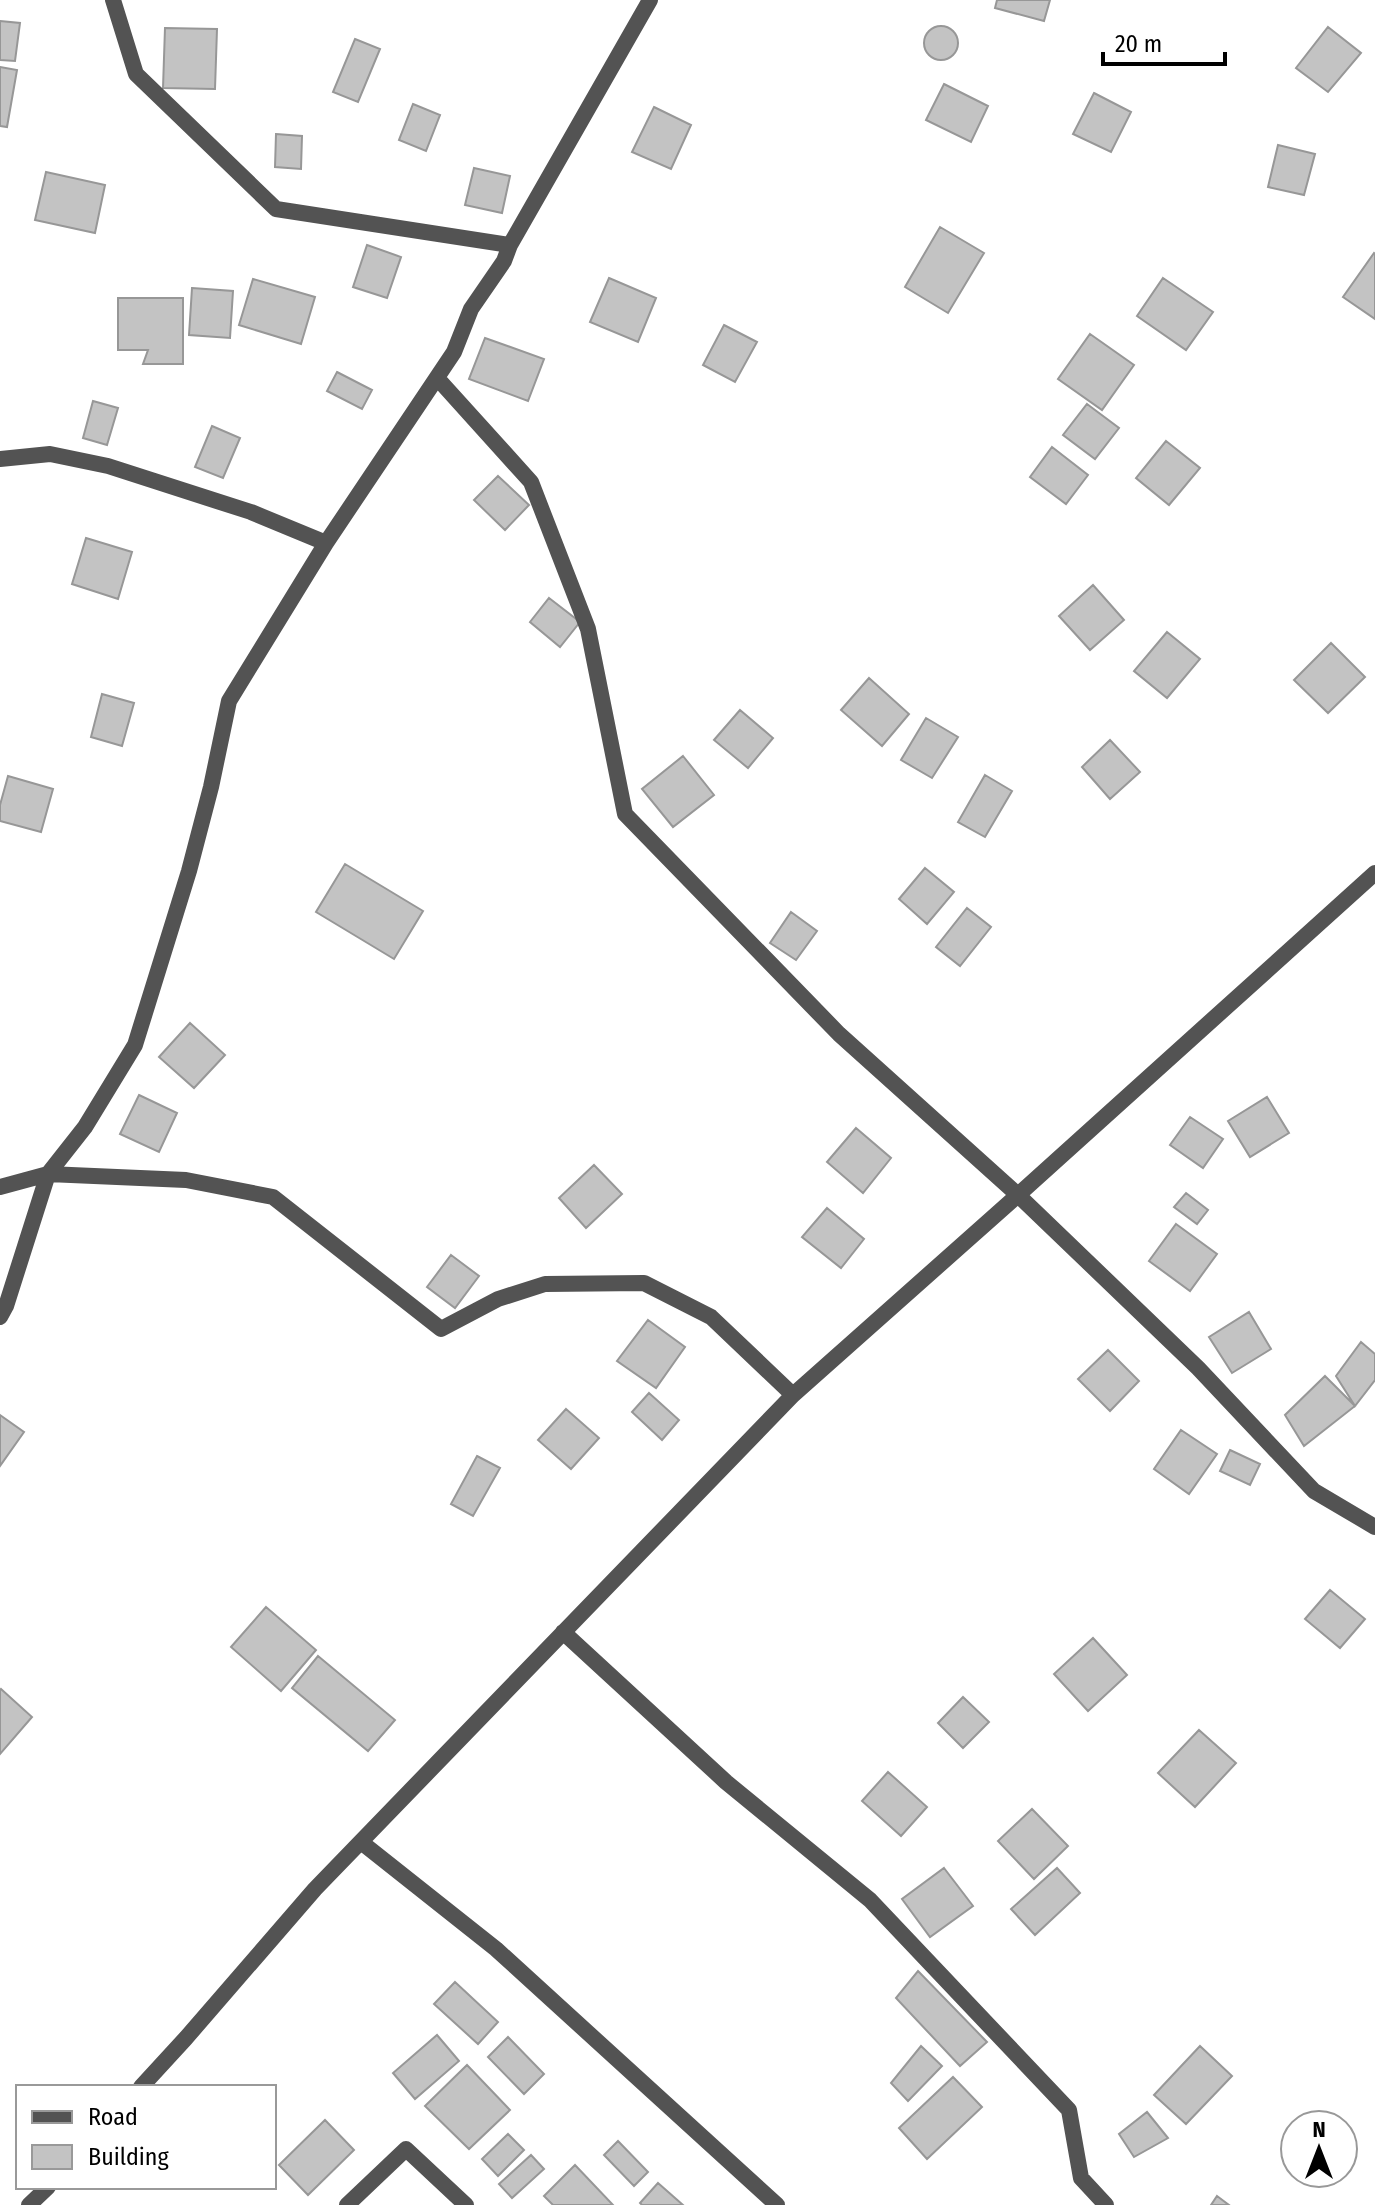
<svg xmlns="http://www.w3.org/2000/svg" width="1375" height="2205" viewBox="0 0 1375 2205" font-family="'Fira Sans Condensed',sans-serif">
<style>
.building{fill:#c3c3c3;stroke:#979797;stroke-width:2}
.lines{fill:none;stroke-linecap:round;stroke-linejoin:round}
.minor{stroke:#535353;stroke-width:16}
</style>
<rect width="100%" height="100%" fill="#fff"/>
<path class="building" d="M 997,0 L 1050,0 L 1044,21 L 995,8 Z
M 0,21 L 20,23 L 15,61 L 0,60 Z
M924 43a17 17 0 1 1 34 0a17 17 0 1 1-34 0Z
M 1328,27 L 1361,53 L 1328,92 L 1296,68 Z
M 165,28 L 217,29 L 215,89 L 163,88 Z
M 355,39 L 380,49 L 358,102 L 333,92 Z
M 0,67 L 17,70 L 7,127 L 0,126 Z
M 944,84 L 988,106 L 971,142 L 926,120 Z
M 1094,93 L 1131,112 L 1111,152 L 1073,134 Z
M 413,104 L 440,115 L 426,151 L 399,140 Z
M 654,107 L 691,125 L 671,169 L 632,152 Z
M 276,134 L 302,136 L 301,169 L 275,167 Z
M 1278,145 L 1315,154 L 1304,195 L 1268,187 Z
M 474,168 L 510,176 L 502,213 L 465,205 Z
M 46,172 L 105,185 L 95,233 L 35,220 Z
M 940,227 L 984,253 L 948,313 L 905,287 Z
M 367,245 L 401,257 L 387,298 L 353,287 Z
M 1374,253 L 1375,254 L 1375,319 L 1343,297 Z
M 609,278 L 656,298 L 638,342 L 590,322 Z
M 1163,278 L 1213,312 L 1186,350 L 1137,316 Z
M 253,279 L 315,297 L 301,344 L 239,325 Z
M 192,288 L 233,291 L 230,338 L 189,335 Z
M 118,298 L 183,298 L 183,364 L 143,364 L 148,350 L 118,350 Z
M 724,325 L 757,342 L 735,382 L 703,365 Z
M 1090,334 L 1134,365 L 1102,410 L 1058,379 Z
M 485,338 L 544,359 L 528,401 L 469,379 Z
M 337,372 L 372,390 L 362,409 L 327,391 Z
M 93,401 L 118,408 L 107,445 L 83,438 Z
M 1087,404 L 1119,428 L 1095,459 L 1063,435 Z
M 212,426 L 240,438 L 223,478 L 195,467 Z
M 1166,441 L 1200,468 L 1169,505 L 1136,478 Z
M 1052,447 L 1088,475 L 1066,504 L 1030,477 Z
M 498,476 L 529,505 L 505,530 L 474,500 Z
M 86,538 L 132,552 L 118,599 L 72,584 Z
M 1093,585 L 1124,620 L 1090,650 L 1059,616 Z
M 549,598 L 580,622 L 560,647 L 530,622 Z
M 1167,632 L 1200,659 L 1167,698 L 1134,671 Z
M 1331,643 L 1365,677 L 1328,713 L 1294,680 Z
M 869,678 L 909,714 L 882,746 L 841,710 Z
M 102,694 L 134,703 L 122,746 L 91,737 Z
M 740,710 L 773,738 L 748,768 L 714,740 Z
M 926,718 L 958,737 L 932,778 L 901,760 Z
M 1110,740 L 1140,772 L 1110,799 L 1082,767 Z
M 683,756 L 714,795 L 673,827 L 642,789 Z
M 985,775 L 1012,791 L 985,837 L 958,822 Z
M 8,776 L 53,789 L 41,832 L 0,821 L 0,805 Z
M 345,864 L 423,911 L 394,959 L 316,912 Z
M 925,868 L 954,892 L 927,924 L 899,899 Z
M 967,908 L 991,927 L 960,966 L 936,947 Z
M 791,912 L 817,931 L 796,960 L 770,943 Z
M 190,1023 L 225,1055 L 194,1088 L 159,1057 Z
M 139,1095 L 177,1113 L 159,1152 L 120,1134 Z
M 1267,1097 L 1289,1133 L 1250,1157 L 1228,1121 Z
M 1190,1117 L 1223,1139 L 1203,1168 L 1170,1145 Z
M 856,1128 L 891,1158 L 863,1193 L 827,1162 Z
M 594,1165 L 622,1194 L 586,1228 L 559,1198 Z
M 1186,1193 L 1208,1210 L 1197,1224 L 1174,1207 Z
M 827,1208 L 864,1239 L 841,1268 L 802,1237 Z
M 1176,1224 L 1217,1254 L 1190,1291 L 1149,1261 Z
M 451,1255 L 479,1276 L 455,1308 L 427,1287 Z
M 1249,1312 L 1271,1349 L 1232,1373 L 1209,1337 Z
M 648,1320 L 685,1347 L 656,1388 L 617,1361 Z
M 1361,1342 L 1375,1354 L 1375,1380 L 1355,1406 L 1336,1376 Z
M 1108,1350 L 1139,1381 L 1110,1411 L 1078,1379 Z
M 1325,1376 L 1355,1406 L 1304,1446 L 1285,1415 Z
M 649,1393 L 679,1420 L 662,1440 L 632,1412 Z
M 566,1409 L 599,1438 L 571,1469 L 538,1440 Z
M 0,1415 L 24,1432 L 0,1466 Z
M 1181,1430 L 1217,1454 L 1189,1494 L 1154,1469 Z
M 1230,1450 L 1260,1464 L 1250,1485 L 1220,1471 Z
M 477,1456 L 500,1468 L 473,1516 L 451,1504 Z
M 1330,1590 L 1365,1619 L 1340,1648 L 1305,1619 Z
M 266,1607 L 316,1650 L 281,1691 L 231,1647 Z
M 1093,1638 L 1127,1675 L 1088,1711 L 1054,1674 Z
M 318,1656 L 395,1720 L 368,1751 L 292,1688 Z
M 1,1689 L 32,1717 L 0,1754 L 0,1690 Z
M 963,1697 L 989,1722 L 963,1748 L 938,1723 Z
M 1199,1730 L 1236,1763 L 1195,1807 L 1158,1773 Z
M 888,1772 L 927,1807 L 901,1836 L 862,1801 Z
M 1032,1809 L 1068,1846 L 1034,1879 L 998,1841 Z
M 944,1868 L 973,1906 L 930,1937 L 902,1899 Z
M 1057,1868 L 1080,1893 L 1035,1935 L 1011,1909 Z
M 918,1971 L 987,2042 L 960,2066 L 896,1998 Z
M 455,1982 L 498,2022 L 478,2044 L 434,2004 Z
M 437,2035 L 459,2061 L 415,2099 L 393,2073 Z
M 508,2037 L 544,2074 L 524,2094 L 488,2057 Z
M 921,2046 L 942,2066 L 908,2101 L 891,2083 Z
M 1200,2046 L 1232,2076 L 1186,2124 L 1154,2095 Z
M 467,2065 L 510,2110 L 469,2149 L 425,2106 Z
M 953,2077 L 982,2107 L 927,2159 L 899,2128 Z
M 1147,2112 L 1168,2138 L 1134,2157 L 1119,2134 Z
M 325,2120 L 354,2150 L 308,2195 L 279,2165 Z
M 508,2134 L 524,2150 L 498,2176 L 482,2159 Z
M 618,2141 L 648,2172 L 634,2186 L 604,2155 Z
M 531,2155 L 544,2169 L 512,2198 L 499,2184 Z
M 575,2165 L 613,2205 L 553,2205 L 544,2196 Z
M 658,2183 L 683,2205 L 642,2205 L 640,2203 Z
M 1217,2196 L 1229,2205 L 1211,2205 Z"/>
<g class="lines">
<path class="minor" d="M 113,0 L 136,74 L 276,209 L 510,245
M 438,379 L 531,482 L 588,629 L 625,814 L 839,1034 L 1018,1195 L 1198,1368 L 1314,1491 L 1375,1527
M 0,459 L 50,454 L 108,466 L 251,512 L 326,543
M 0,1187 L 48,1174 L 186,1180 L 273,1197 L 441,1329 L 498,1299 L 545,1284 L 644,1283 L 711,1317 L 793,1395
M 0,1317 L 6,1306 L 48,1174 L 85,1127 L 135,1045 L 189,871 L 211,787 L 229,701 L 326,543 L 454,352 L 471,309 L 504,261 L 510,245 L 650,0
M 563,1632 L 726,1782 L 870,1900 L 1069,2110 L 1081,2178 L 1106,2205
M 361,1842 L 496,1949 L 777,2205
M 141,2087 L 186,2038 L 315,1889 L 793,1395 L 1018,1195 L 1375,873
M 29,2205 L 48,2187
M 347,2205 L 406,2149 L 466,2205"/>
</g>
<rect x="16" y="2085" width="260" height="104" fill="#ffffff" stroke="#999999" stroke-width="2"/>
<rect x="32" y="2111" width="40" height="12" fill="#535353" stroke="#999999" stroke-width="2"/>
<text x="88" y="2125" font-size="24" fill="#000000">Road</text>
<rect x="32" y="2145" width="40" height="24" fill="#c3c3c3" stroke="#999999" stroke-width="2"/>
<text x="88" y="2165" font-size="24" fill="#000000">Building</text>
<g transform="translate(1319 2149)"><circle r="38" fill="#ffffff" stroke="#999999" stroke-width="2"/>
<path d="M0-6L14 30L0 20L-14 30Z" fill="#000000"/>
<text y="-12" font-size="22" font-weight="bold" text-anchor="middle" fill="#000000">N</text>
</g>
<path d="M1103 52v12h122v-12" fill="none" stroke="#000000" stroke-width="4"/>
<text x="1115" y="52" font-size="24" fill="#000000" stroke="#ffffff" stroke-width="6" paint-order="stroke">20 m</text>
</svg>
